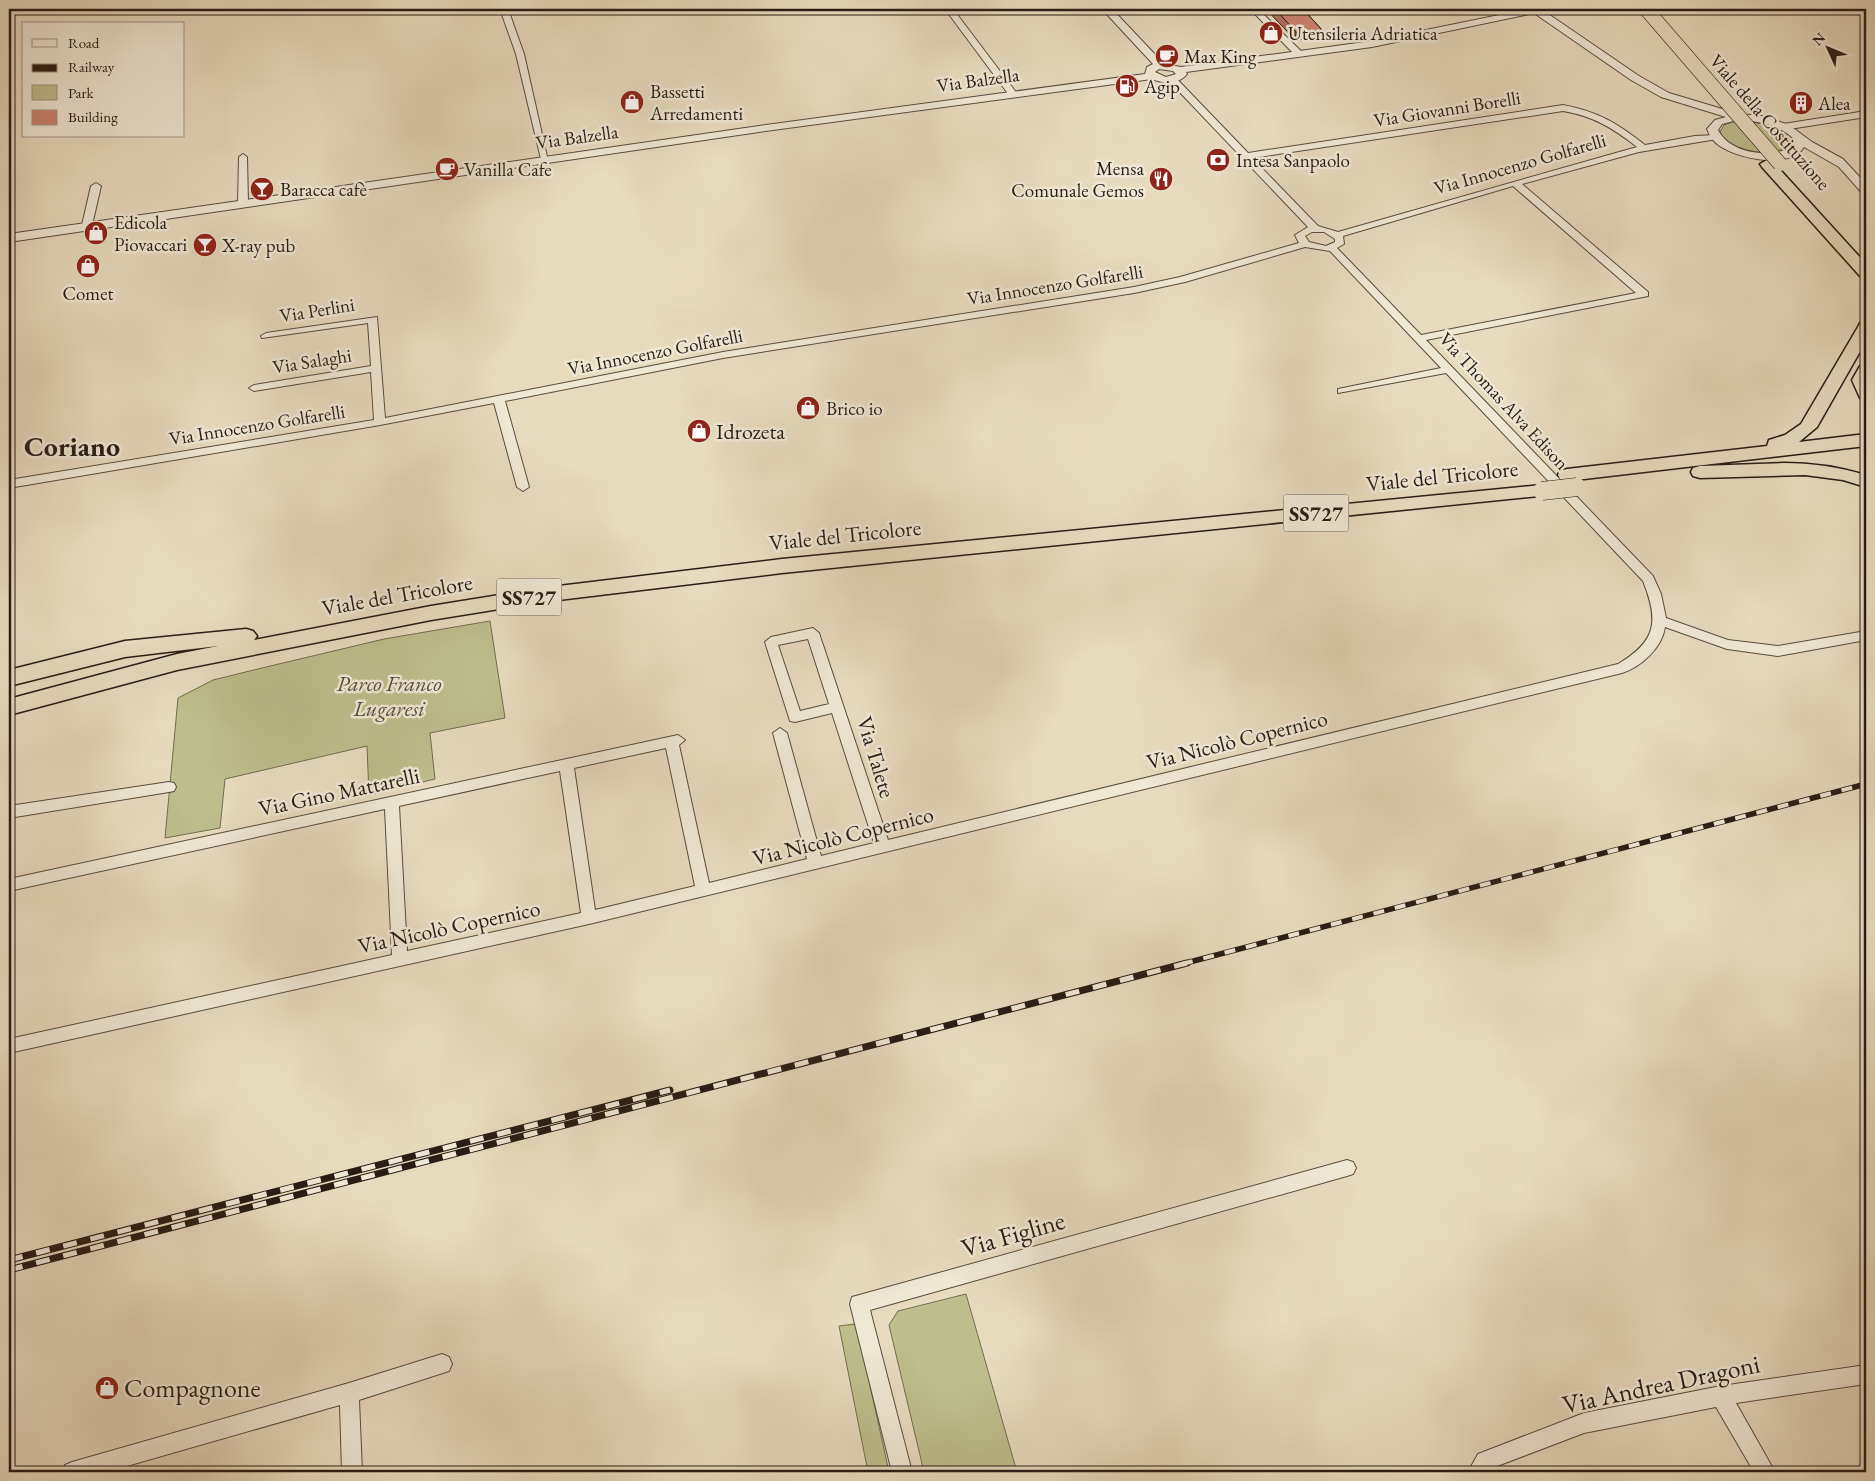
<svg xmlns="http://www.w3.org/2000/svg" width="1875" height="1481" viewBox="0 0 1875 1481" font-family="'EB Garamond',serif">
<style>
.green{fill:#bdbe8c;stroke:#726d50}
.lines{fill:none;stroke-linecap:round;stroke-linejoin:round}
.minor-casing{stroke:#584c3f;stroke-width:2}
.tertiary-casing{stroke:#584c3f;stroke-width:2}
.trunk-casing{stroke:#281c15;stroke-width:3}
.minor{fill:#efe8d5;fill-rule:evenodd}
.tertiary{fill:#efe8d5;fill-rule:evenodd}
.trunk{fill:#e7dbbe;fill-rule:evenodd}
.rail-far1-casing{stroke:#281c15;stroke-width:5.5}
.rail-casing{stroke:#281c15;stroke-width:7}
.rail-far1{stroke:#efe8d5;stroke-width:4;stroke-dasharray:11;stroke-linecap:butt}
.rail{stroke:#efe8d5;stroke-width:5;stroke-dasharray:14;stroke-linecap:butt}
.trunk-bridge-far1-casing{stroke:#281c15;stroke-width:15;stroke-linecap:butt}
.trunk-bridge-casing{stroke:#281c15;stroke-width:19;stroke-linecap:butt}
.trunk-bridge-far1{stroke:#e7dbbe;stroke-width:14}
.trunk-bridge{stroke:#e7dbbe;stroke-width:18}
.wall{fill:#ae705f;stroke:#281c15}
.shaded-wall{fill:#8d5b4d;stroke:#281c15}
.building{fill:#ca826e;stroke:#281c15}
.labels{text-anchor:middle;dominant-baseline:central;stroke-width:5;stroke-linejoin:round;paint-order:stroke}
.far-poi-label{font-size:19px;fill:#281c15;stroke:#efe8d5;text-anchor:start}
.far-street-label{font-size:19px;fill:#281c15;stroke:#efe8d5}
.shield{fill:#efe8d5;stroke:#64594f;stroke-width:1}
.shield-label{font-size:21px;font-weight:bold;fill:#281c15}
.poi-label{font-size:22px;fill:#281c15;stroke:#efe8d5;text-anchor:start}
.street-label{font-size:22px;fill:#281c15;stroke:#efe8d5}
.park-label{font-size:22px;font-style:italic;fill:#554d39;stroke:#efe8d5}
.near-street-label{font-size:26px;fill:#281c15;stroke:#efe8d5}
.near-poi-label{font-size:26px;fill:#281c15;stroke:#efe8d5;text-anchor:start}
.district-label{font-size:28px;font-weight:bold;fill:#281c15;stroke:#efe8d5}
</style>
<rect width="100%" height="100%" fill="#e7dbbe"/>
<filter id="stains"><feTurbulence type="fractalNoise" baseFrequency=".004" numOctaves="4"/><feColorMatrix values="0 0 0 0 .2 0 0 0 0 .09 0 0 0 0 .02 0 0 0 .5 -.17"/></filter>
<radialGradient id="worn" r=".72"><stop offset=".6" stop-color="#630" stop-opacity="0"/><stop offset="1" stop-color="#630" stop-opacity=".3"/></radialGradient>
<path class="green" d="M 1735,121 C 1754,122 1774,123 1788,137 L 1790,144 C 1775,160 1729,151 1720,132 L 1724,125 Z
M 490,621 L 505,718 L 430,733 L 435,779 L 369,795 L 367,746 L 225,779 L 220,828 L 165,838 L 178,698 L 213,680 L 262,668 L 384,639 Z
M 966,1294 L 1017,1472 L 924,1472 L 889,1325 L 898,1311 Z
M 855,1324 L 858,1331 L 889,1472 L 868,1472 L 839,1326 Z"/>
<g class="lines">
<g class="minor-casing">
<path id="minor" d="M 500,9 L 508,9 L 524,54 L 548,161 L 541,159 L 516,54 Z
M 709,9 L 733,9 L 699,14 L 695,12 Z
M 945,9 L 953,9 L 1015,91 L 1015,95 L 1009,95 Z
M 1250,9 L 1258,9 L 1302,52 L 1302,56 L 1296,56 Z
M 1170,78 L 1176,78 L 1248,153 L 1563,105 C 1599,112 1617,123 1645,145 L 1695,136 L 1717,135 L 1717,139 L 1639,152 L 1522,184 L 1648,292 L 1648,296 L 1426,340 L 1653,576 L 1661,594 L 1666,618 L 1728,640 L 1778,646 L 1866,631 L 1866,640 L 1778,656 L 1727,649 L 1665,627 C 1662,648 1641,667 1622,673 L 589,924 L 9,1053 L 9,1039 L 392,955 L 385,809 L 9,891 L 9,879 L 678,735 L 685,740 L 679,745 L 709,883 L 807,859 L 773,733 L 780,728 L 787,733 L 821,856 L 874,843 L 832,713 L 795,722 L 790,721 L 765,642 L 771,637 L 813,628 L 819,633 L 888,840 L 1618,664 C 1657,641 1659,621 1643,581 L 1446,373 L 1338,393 L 1338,389 L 1441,368 L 1330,251 L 1305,247 L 1185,282 L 1134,293 L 723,358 L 505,401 L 529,487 L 523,491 L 517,487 L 494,403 L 380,425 L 9,488 L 9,480 L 374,420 L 371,372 L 254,391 L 249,388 L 254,385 L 371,366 L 368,323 L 262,338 L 261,336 L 266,333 L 377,317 L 385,418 L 723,352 L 1134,287 L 1180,277 L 1299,243 L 1295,235 L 1308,227 L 1170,82 ZM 1563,111 C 1593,116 1613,128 1637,147 L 1338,232 L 1318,226 L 1252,158 ZM 1513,186 L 1636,293 L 1421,335 L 1337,248 L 1344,244 L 1343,236 ZM 1312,232 L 1324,232 L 1335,239 L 1335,242 L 1326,246 L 1309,242 L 1305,236 ZM 808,639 L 829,704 L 800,711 L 778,645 ZM 666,748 L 695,886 L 595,910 L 574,768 ZM 560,771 L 581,913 L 407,951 L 399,806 Z
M 1866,111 L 1866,117 L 1783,130 L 1779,127 L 1783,124 Z
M 243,154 L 247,157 L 248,203 L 243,206 L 238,203 L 239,157 Z
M 96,183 L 101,186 L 92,225 L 87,228 L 82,225 L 91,186 Z
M 169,782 L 174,783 L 176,787 L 174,791 L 169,792 L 9,818 L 9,806 Z
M 1347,1160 L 1353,1162 L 1356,1168 L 1353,1174 L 1347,1176 L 870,1310 L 912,1472 L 892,1472 L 850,1304 L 852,1297 Z
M 442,1354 L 449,1357 L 452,1364 L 449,1371 L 359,1400 L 362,1472 L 342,1472 L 340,1405 L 106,1472 L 62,1472 L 65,1465 L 72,1462 L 349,1383 Z
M 1866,1365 L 1866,1384 L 1736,1403 L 1775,1472 L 1754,1472 L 1716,1407 L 1584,1433 L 1492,1468 L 1489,1472 L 1468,1472 L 1478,1454 L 1584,1413 L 1721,1386 Z"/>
</g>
<g class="tertiary-casing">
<path id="tertiary" d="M 1102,9 L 1112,9 L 1164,64 L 1181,67 L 1372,41 L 1529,9 L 1541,9 L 1639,76 L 1669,93 L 1739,114 L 1762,116 L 1789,125 L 1812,142 L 1843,159 L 1866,184 L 1866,194 L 1862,193 L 1839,167 L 1804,147 C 1790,171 1728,158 1713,140 C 1710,137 1709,133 1707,129 L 1715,120 L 1726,117 L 1661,97 L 1631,80 L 1534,13 L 1372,47 L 1186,72 L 1187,74 C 1178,85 1164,84 1152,79 L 759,132 L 9,242 L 9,234 L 759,126 L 1145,74 L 1147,67 L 1153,64 ZM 1159,69 L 1173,71 L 1176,74 L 1166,77 L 1155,72 ZM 1738,120 C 1758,121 1777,124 1793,138 L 1793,147 C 1771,158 1731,155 1718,130 L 1722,124 Z"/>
</g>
<g class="trunk-casing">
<path id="trunk" d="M 1767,160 L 1772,161 L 1866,264 L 1866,278 L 1860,276 L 1762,167 L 1760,164 Z
M 1866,322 L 1866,341 L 1817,427 L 1799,442 L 1866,434 L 1866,446 L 1567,481 L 1560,479 L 1558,475 L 1560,471 L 1567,469 L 1767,446 L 1769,440 L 1785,435 L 1801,424 L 1858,327 L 1860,323 Z
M 1866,365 L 1866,399 L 1860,398 L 1852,380 L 1860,366 Z
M 1784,463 C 1812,463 1839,467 1866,475 L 1866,487 L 1843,480 L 1805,475 L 1700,478 L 1693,476 L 1691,472 L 1693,468 L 1700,466 Z
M 1542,485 L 1549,487 L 1552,491 L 1549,495 L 782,573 L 542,602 L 431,620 L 177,670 L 9,715 L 9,699 L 177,654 L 218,646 L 125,657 L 9,686 L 9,670 L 125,641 L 246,629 L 253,631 L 257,636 L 254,640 L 431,606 L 542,588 L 782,559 Z"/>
</g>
<use href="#minor" class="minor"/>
<use href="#tertiary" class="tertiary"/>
<use href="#trunk" class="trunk"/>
<g class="rail-far1-casing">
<path id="rail-far1" d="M 1182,964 L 1866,784"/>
</g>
<g class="rail-casing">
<path id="rail" d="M 9,1260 L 670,1090
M 9,1270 L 1187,963"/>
</g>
<use href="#rail-far1" class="rail-far1"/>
<use href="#rail" class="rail"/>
<g class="trunk-bridge-far1-casing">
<path id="trunk-bridge-far1" d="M 1646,9 L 1780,164"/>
</g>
<g class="trunk-bridge-casing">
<path id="trunk-bridge" d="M 1542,491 L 1577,487"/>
</g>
<use href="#trunk-bridge-far1" class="trunk-bridge-far1"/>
<use href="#trunk-bridge" class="trunk-bridge"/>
</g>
<path class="wall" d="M 1266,9 L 1303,9 L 1322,30 L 1321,38 L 1295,40 Z"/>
<path class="shaded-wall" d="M 1322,30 L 1321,38 L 1295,40 L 1296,32 Z"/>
<path class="building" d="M 1275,9 L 1303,9 L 1322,30 L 1296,32 Z"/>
<defs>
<g id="shop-disc" transform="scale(1.25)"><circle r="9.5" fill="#8f2418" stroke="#efe8d5"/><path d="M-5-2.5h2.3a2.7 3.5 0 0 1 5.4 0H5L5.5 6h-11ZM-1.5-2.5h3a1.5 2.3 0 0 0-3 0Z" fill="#fff"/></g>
<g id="cafe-disc" transform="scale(1.25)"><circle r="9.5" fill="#8f2418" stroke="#efe8d5"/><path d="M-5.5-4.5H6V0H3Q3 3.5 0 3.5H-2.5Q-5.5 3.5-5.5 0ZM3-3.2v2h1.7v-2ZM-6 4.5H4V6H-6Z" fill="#fff"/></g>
<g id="fuel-disc" transform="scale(1.25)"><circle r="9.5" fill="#8f2418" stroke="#efe8d5"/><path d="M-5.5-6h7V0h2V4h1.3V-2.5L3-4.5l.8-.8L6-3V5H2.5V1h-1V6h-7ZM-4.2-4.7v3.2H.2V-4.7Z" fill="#fff"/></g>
<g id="building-disc" transform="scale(1.25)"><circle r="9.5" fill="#8f2418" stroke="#efe8d5"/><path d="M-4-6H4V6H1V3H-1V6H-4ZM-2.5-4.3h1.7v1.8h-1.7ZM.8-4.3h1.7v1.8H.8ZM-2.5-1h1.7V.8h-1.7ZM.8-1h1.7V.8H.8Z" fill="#fff"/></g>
<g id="bank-disc" transform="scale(1.25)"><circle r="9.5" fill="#8f2418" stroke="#efe8d5"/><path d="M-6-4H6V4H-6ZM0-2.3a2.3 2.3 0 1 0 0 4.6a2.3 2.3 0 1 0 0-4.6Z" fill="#fff"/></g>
<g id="restaurant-disc" transform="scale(1.25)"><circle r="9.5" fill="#8f2418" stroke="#efe8d5"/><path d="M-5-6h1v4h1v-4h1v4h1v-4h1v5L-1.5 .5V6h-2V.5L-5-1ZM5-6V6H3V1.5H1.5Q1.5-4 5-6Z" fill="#fff"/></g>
<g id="bar-disc" transform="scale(1.25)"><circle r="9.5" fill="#8f2418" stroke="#efe8d5"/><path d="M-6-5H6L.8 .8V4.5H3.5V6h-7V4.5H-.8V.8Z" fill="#fff"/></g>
</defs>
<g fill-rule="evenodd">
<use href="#shop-disc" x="1271" y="33"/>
<use href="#cafe-disc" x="1167" y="56"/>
<use href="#fuel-disc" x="1127" y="86"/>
<use href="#shop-disc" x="632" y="102"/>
<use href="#building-disc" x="1801" y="103"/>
<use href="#bank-disc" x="1218" y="160"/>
<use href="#cafe-disc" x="447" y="169"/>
<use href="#restaurant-disc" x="1161" y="179"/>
<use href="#bar-disc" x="262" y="189"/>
<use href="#shop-disc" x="96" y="233"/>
<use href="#bar-disc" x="205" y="245"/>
<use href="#shop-disc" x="88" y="266"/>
<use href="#shop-disc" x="808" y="408"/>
<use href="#shop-disc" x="699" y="431"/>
<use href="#shop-disc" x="107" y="1388"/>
</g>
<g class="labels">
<g class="far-poi-label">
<text x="1288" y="33">Utensileria Adriatica</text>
<text x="1184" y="56">Max King</text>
<text x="1144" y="86">Agip</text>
<text x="650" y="91">Bassetti<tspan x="650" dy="22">Arredamenti</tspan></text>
<text x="1818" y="103">Alea</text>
<text x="1236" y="160">Intesa Sanpaolo</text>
<text x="1144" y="168" text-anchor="end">Mensa<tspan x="1144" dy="22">Comunale Gemos</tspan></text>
<text x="464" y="169">Vanilla Cafe</text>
<text x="280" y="189">Baracca cafè</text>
<text x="114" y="222">Edicola<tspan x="114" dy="22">Piovaccari</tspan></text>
<text x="222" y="245">X-ray pub</text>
<text x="88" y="293" text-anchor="middle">Comet</text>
<text x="826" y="408">Brico io</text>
</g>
<g class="far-street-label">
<text transform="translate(978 80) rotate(-8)">Via Balzella</text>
<text transform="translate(1447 109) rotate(-9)">Via Giovanni Borelli</text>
<text transform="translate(1770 122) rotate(49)">Viale della Costituzione</text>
<text transform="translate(577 137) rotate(-8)">Via Balzella</text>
<text transform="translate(1520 164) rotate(-16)">Via Innocenzo Golfarelli</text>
<text transform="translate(1055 285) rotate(-9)">Via Innocenzo Golfarelli</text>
<text transform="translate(317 310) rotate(-9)">Via Perlini</text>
<text transform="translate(655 352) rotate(-11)">Via Innocenzo Golfarelli</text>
<text transform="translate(312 361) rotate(-9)">Via Salaghi</text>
<text transform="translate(1504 401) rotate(47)">Via Thomas Alva Edison</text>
<text transform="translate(257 425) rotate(-9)">Via Innocenzo Golfarelli</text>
</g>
<g class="shield">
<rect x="1283.5" y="494.5" width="65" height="37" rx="4"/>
<rect x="496.5" y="578.5" width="65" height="37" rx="4"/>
</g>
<g class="shield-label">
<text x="1316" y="513">SS727</text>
<text x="529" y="597">SS727</text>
</g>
<g class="poi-label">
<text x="716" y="431">Idrozeta</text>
</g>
<g class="street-label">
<text transform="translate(1442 476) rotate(-6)">Viale del Tricolore</text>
<text transform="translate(845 535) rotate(-6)">Viale del Tricolore</text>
<text transform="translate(397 595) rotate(-10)">Viale del Tricolore</text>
<text transform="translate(1237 740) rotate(-14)">Via Nicolò Copernico</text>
<text transform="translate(876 757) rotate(73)">Via Talete</text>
<text transform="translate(339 792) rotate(-12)">Via Gino Mattarelli</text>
<text transform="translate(843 836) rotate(-14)">Via Nicolò Copernico</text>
<text transform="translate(449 927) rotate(-12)">Via Nicolò Copernico</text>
</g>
<g class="park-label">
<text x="389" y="683">Parco Franco<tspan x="389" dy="25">Lugaresi</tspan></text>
</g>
<g class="near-street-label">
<text transform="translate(1013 1234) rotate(-16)">Via Figline</text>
<text transform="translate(1661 1384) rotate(-12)">Via Andrea Dragoni</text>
</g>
<g class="near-poi-label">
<text x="124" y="1388">Compagnone</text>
</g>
<g class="district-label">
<text x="72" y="446">Coriano</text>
</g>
</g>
<rect width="1875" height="1481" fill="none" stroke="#e7dbbe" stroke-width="30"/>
<rect x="10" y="10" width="1855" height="1461" fill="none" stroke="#281c15" stroke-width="2.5"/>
<rect x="15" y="15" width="1845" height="1451" fill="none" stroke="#281c15"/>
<rect x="22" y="22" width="162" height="115" fill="#efe8d5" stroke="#9f9688"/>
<rect x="32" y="39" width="25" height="8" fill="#efe8d5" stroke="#9f9688"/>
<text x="68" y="48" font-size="15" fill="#281c15">Road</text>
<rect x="32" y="64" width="25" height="8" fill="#281c15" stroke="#9f9688"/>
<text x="68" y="72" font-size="15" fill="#281c15">Railway</text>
<rect x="32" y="85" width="25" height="15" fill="#bdbe8c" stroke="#9f9688"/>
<text x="68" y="98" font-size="15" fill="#281c15">Park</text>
<rect x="32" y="110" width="25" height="15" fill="#ca826e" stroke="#9f9688"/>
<text x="68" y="122" font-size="15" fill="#281c15">Building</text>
<g transform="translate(1828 48) rotate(314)" stroke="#efe8d5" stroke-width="4" paint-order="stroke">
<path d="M0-4L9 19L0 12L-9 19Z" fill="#281c15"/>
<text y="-8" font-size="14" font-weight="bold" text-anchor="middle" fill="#281c15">N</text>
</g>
<rect width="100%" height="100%" filter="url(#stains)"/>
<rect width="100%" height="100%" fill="url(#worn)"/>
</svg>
